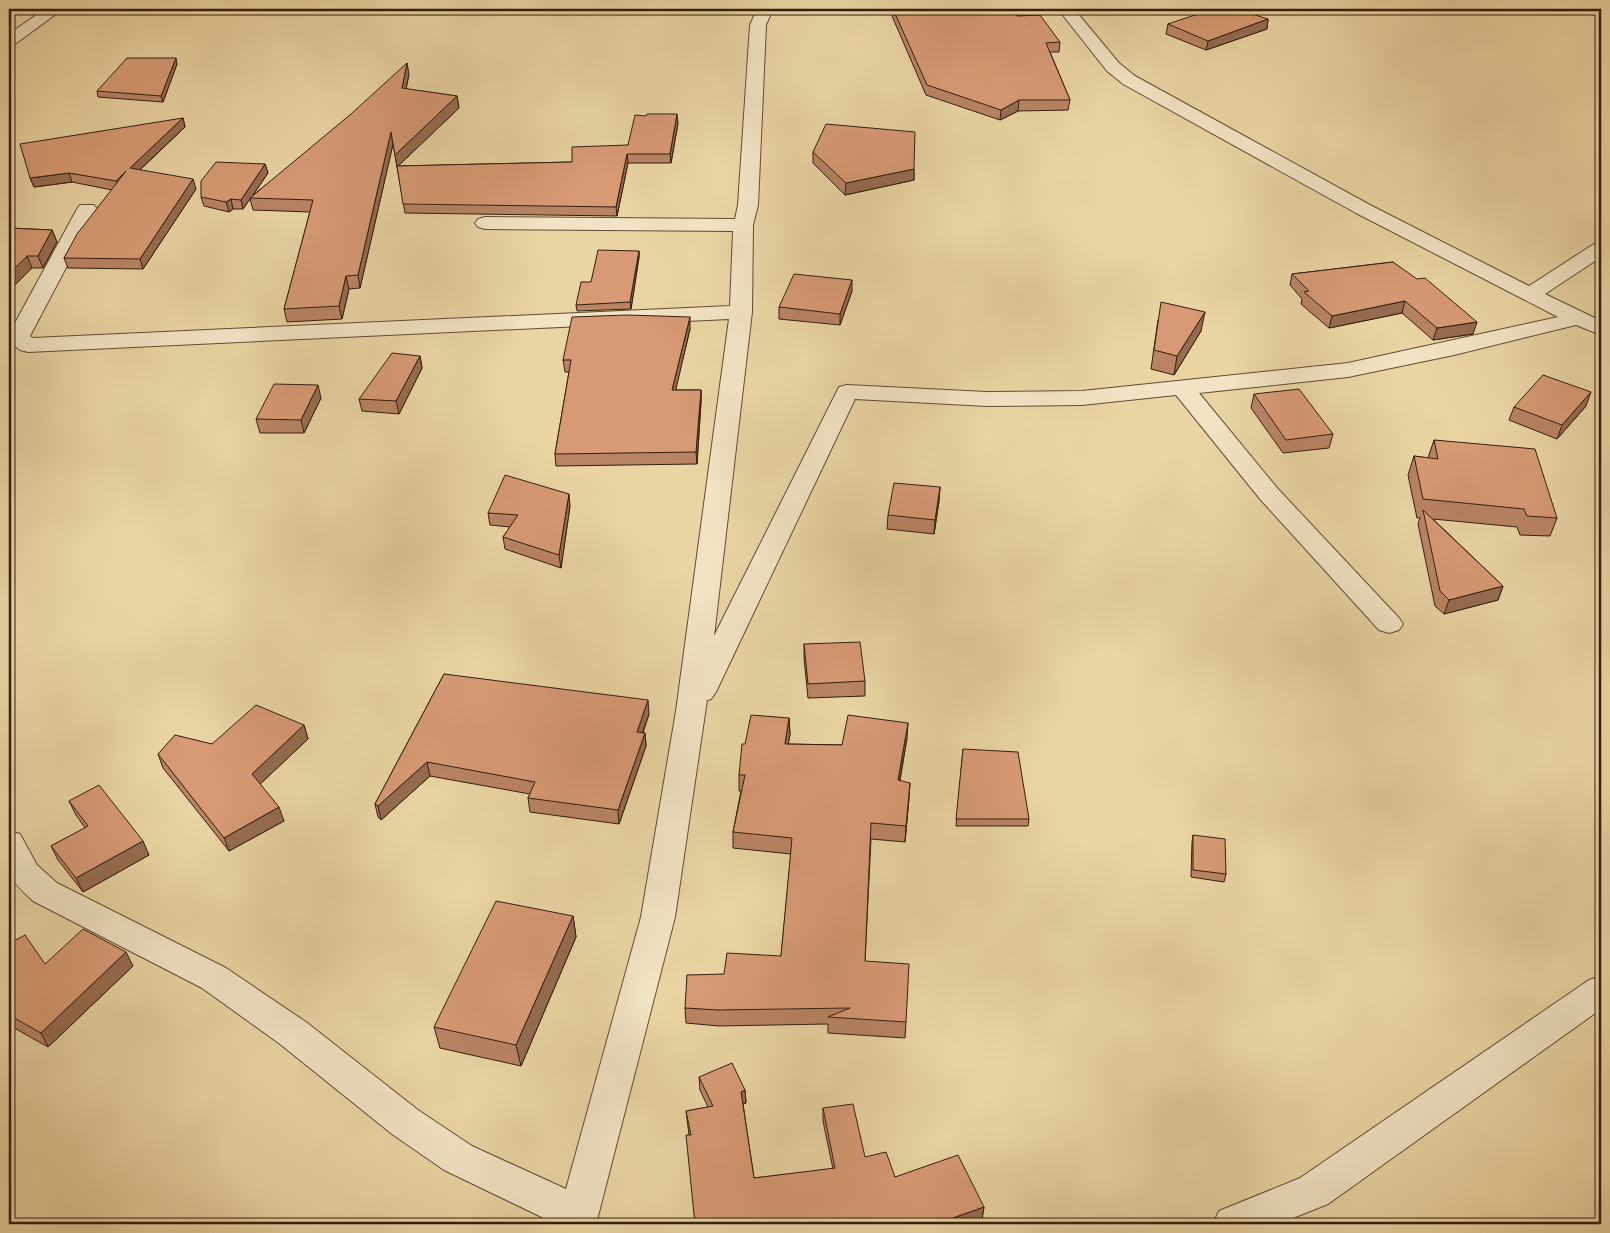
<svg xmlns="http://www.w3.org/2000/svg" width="1610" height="1233" viewBox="0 0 1610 1233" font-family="Vollkorn,serif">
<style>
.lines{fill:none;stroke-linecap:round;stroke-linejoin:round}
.minor-casing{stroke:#614c32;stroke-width:2}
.minor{fill:#f1e3c3;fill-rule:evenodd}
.wall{fill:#b98464;stroke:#341e0d}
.shaded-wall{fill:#966c51;stroke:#341e0d}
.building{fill:#d79a74;stroke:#341e0d}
</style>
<rect width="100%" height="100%" fill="#e9d4a2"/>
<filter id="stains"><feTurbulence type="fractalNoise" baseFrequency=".004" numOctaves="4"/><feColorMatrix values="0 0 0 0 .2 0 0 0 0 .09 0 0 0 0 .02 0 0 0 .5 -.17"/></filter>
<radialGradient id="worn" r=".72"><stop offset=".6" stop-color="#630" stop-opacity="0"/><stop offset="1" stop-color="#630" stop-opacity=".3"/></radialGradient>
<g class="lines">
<g class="minor-casing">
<path id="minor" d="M 45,9 L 63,9 L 15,44 L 9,46 L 9,34 Z
M 757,9 L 773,9 L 766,25 L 758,205 L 753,225 L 752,312 L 714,636 L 839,387 L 847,385 L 987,392 L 1082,391 L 1348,363 L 1558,317 L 1356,213 L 1123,84 L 1107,71 L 1058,9 L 1074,9 L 1119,63 L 1135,76 L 1370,205 L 1529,286 L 1594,244 L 1601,242 L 1601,257 L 1545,294 L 1601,321 L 1601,335 L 1576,325 L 1454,355 L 1348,377 L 1199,393 L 1278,489 L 1399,618 L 1403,624 L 1399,630 L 1389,633 L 1379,630 L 1260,499 L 1176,395 L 1082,405 L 987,406 L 855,399 L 716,692 L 711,699 L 707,700 L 675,917 L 596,1224 L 556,1224 L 444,1170 L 392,1134 L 280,1044 L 202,988 L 33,901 C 2,873 9,871 9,831 L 20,834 L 37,865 L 57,883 L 226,968 L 306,1022 L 418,1110 L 472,1146 L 566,1189 L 641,917 L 676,711 L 729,319 L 28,352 L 20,350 L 10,342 L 9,334 L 77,209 L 80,205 L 94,205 L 97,209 L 30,336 L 33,338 L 730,306 L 733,231 L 485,229 L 478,227 L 475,223 L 478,219 L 485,217 L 735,219 L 738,205 L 750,25 Z
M 1601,976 L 1601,1009 L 1328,1204 L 1278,1224 L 1213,1224 L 1219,1211 L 1300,1178 L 1589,980 Z"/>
</g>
<use href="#minor" class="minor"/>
</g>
<path class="wall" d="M 889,9 L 1015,9 L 1017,16 L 1060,42 L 1059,52 L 1050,52 L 1070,100 L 1068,110 L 1018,111 L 1000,120 L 926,95 Z
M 1268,19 L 1267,29 L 1206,50 L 1166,34 L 1168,24 Z
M 177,64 L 163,102 L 98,97 L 97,91 Z
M 409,74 L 406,89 L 457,96 L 459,108 L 398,166 L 572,162 L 628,145 L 678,123 L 671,163 L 628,163 L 617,216 L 405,213 L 393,144 L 360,288 L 349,289 L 342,319 L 287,322 L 284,309 L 310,212 L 253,210 L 250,199 L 243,209 L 233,209 L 229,212 L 204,206 L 201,197 L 265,164 L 268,173 L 253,195 Z
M 183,118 L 185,127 L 140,170 L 196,189 L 143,269 L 68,268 L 64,258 L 112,190 L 72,182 L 34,187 L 30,178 Z
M 813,152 L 914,169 L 914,180 L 845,195 L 813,163 Z
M 9,228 L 52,230 L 57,242 L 43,268 L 32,268 Z
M 639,251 L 639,257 L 631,309 L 577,311 L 576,305 L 591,282 Z
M 1393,262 L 1473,334 L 1433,340 L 1402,313 L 1329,328 L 1301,304 L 1302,299 L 1290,285 L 1292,274 Z
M 852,291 L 840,325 L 779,319 L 779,307 Z
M 1158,320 L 1201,331 L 1174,375 L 1151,369 Z
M 690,329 L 675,390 L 701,390 L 701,402 L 697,464 L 556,466 L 555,454 L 569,372 L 565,372 L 563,360 Z
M 420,356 L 422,368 L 399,414 L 362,411 L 359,399 Z
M 1254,394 L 1333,434 L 1329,448 L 1283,453 L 1251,408 Z
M 321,398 L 304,433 L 260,433 L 256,419 Z
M 1586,406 L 1557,439 L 1509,420 L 1514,407 Z
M 1434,440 L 1557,518 L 1550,536 L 1520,535 L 1517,527 L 1433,519 L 1503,586 L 1498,600 L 1444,614 L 1435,606 L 1418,524 L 1420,518 L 1417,518 L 1408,475 L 1414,456 L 1428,458 Z
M 940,487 L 939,501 L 934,534 L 887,529 L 888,515 Z
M 570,506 L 561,568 L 505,549 L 503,537 L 510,527 L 490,525 L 488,513 Z
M 804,644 L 865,681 L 865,696 L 808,698 L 804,658 Z
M 444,674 L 649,714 L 643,733 L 645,733 L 646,746 L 619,824 L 530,812 L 528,798 L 530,794 L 430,776 L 381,820 L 378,817 L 375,804 Z
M 789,718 L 790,734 L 788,744 L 842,745 L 907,738 L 900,781 L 909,798 L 905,842 L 871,839 L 865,961 L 906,1022 L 905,1038 L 828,1033 L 828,1024 L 719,1026 L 686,1023 L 685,1008 L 724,974 L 781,956 L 791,854 L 733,848 L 733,832 L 741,791 L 739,791 L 739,775 L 745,744 Z
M 304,725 L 308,739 L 260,784 L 284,821 L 229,851 L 163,768 L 158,754 L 212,744 Z
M 963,749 L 1029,819 L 1028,826 L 956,826 Z
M 69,801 L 149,855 L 83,892 L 58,860 L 51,846 L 85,828 L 76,815 Z
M 1193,835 L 1226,874 L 1224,882 L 1191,877 L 1192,842 Z
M 1601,843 L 1601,856 L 1596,852 Z
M 573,916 L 576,937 L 521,1066 L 440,1048 L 434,1027 Z
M 9,933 L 14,941 L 45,964 L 133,966 L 48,1047 L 9,1025 Z
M 699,1077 L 745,1090 L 746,1103 L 743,1104 L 754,1178 L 833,1169 L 823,1121 L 823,1108 L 865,1157 L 895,1177 L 984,1207 L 982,1219 L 695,1224 L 689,1135 L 686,1111 L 708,1107 L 700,1090 Z"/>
<path class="shaded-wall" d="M 1268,19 L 1267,29 L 1206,50 L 1208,41 Z
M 176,58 L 177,64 L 163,102 L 161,96 Z
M 407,63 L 409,74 L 404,100 L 402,88 Z
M 457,96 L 459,108 L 397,167 L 395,155 Z
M 1019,100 L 1018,111 L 1000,120 L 1001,110 Z
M 677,114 L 678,123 L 671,163 L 670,154 Z
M 183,118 L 185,127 L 132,177 L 130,168 Z
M 391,132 L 393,144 L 360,288 L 358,275 Z
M 627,154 L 628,163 L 617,216 L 616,207 Z
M 265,164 L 268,173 L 251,198 L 250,198 L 250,199 L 243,209 L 241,200 Z
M 914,169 L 914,180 L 845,195 L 846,183 Z
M 126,171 L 118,191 L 116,181 Z
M 69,173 L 72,182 L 34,187 L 30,178 Z
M 193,179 L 196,189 L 143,269 L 140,259 Z
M 231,199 L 233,209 L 229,212 L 226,202 Z
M 52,230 L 57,242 L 43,268 L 38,256 Z
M 639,251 L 639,257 L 631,309 L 630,302 Z
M 27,256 L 32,268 L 9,291 L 9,274 Z
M 346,276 L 349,289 L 342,319 L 339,306 Z
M 852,280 L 852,291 L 840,325 L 840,314 Z
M 1405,301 L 1402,313 L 1329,328 L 1332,316 Z
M 1205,312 L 1201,331 L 1174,375 L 1177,356 Z
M 690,317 L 690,329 L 673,402 L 672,390 Z
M 1477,322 L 1473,334 L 1433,340 L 1437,328 Z
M 420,356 L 422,368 L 399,414 L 396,401 Z
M 318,385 L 321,398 L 304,433 L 301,420 Z
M 701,390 L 701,402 L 697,464 L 696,452 Z
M 1591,392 L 1586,406 L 1557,439 L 1562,425 Z
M 940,487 L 939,501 L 934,534 L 935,520 Z
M 569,494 L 570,506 L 561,568 L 559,555 Z
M 1503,586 L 1498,600 L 1444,614 L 1449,600 Z
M 648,700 L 649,714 L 638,745 L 637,732 Z
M 789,718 L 790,734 L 786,760 L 785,744 Z
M 908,723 L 907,738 L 897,796 L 898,780 Z
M 304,725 L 308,739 L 256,788 L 252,774 Z
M 645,733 L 646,746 L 619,824 L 618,810 Z
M 427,762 L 430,776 L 381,820 L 378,806 Z
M 910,783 L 909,798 L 905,842 L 906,826 Z
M 279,807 L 284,821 L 229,851 L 224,838 Z
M 143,841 L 149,855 L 83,892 L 76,878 Z
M 573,916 L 576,937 L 521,1066 L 516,1045 Z
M 126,952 L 133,966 L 48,1047 L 41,1033 Z
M 745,1090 L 746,1103 L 742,1104 L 741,1092 Z
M 984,1207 L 982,1219 L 968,1224 L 936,1224 Z"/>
<path class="building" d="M 893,9 L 1015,9 L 1017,16 L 1040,15 L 1060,42 L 1046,43 L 1070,100 L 1019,100 L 1001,110 L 927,85 Z
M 1213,9 L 1236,9 L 1268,19 L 1208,41 L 1168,24 Z
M 127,58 L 176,58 L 161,96 L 97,91 Z
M 407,63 L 402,88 L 457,96 L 395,155 L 391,132 L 358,275 L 346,276 L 339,306 L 284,309 L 313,200 L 250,198 L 351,114 Z
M 647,114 L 677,114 L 670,154 L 627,154 L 616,207 L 403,204 L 397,166 L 572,162 L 572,147 L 628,145 L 635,115 L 646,116 Z
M 183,118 L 130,168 L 193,179 L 140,259 L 64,258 L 77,234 L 126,171 L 116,181 L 69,173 L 30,178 L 20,144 Z
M 826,124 L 915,132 L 914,169 L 846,183 L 813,152 Z
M 216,162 L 265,164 L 241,200 L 231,199 L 226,202 L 201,197 L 201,181 Z
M 9,228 L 52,230 L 38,256 L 27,256 L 9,274 Z
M 598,250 L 639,251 L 630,302 L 576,305 L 581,282 L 591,282 Z
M 1393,262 L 1417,279 L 1425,278 L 1477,322 L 1437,328 L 1405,301 L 1332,316 L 1304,292 L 1309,291 L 1292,274 Z
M 794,274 L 852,280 L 840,314 L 779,307 Z
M 1161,302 L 1205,312 L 1177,356 L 1154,350 Z
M 627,315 L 690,317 L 672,390 L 701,390 L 696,452 L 555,454 L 571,360 L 563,360 L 572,317 Z
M 392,353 L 420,356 L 396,401 L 359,399 Z
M 1543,375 L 1591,392 L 1562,425 L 1514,407 Z
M 274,384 L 318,385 L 301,420 L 256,419 Z
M 1299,389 L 1333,434 L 1286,440 L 1254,394 Z
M 1434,440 L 1535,449 L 1557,518 L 1527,516 L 1524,509 L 1423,499 L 1414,456 L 1438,459 Z
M 505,475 L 569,494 L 559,555 L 503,537 L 518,515 L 488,513 Z
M 894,483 L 940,487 L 935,520 L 888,515 Z
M 1423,510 L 1503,586 L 1449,600 L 1440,591 Z
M 860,642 L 865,681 L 808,684 L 804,644 Z
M 444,674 L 648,700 L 637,732 L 645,733 L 618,810 L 528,798 L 535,782 L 427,762 L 378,806 L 375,804 Z
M 256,705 L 304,725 L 252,774 L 279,807 L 224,838 L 158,754 L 175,735 L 212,744 Z
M 751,715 L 789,718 L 785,744 L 842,745 L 848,715 L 908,723 L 898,780 L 910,783 L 906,826 L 871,823 L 865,961 L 909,964 L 906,1022 L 828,1017 L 850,1008 L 718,1010 L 685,1008 L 687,975 L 724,974 L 727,953 L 781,956 L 792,838 L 733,832 L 745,775 L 739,775 L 742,744 L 745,744 Z
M 963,749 L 1018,752 L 1029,819 L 956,819 Z
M 99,785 L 143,841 L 76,878 L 51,846 L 88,826 L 69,801 Z
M 1193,835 L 1225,839 L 1226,874 L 1193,870 Z
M 496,901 L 573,916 L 516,1045 L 434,1027 Z
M 83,929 L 126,952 L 41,1033 L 9,1015 L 9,933 L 14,941 L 25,935 L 45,964 Z
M 732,1063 L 745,1090 L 741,1092 L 754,1178 L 835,1168 L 823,1108 L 853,1104 L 865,1157 L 886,1152 L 895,1177 L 958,1155 L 984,1207 L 936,1224 L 695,1224 L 686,1135 L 691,1135 L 686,1111 L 713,1106 L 699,1077 Z"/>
<rect width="1610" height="1233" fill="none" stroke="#e9d4a2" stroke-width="30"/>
<rect x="10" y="10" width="1590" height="1213" fill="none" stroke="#341e0d" stroke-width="2.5"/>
<rect x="15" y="15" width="1580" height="1203" fill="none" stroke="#341e0d"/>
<rect width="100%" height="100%" filter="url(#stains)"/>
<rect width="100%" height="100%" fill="url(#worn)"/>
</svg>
